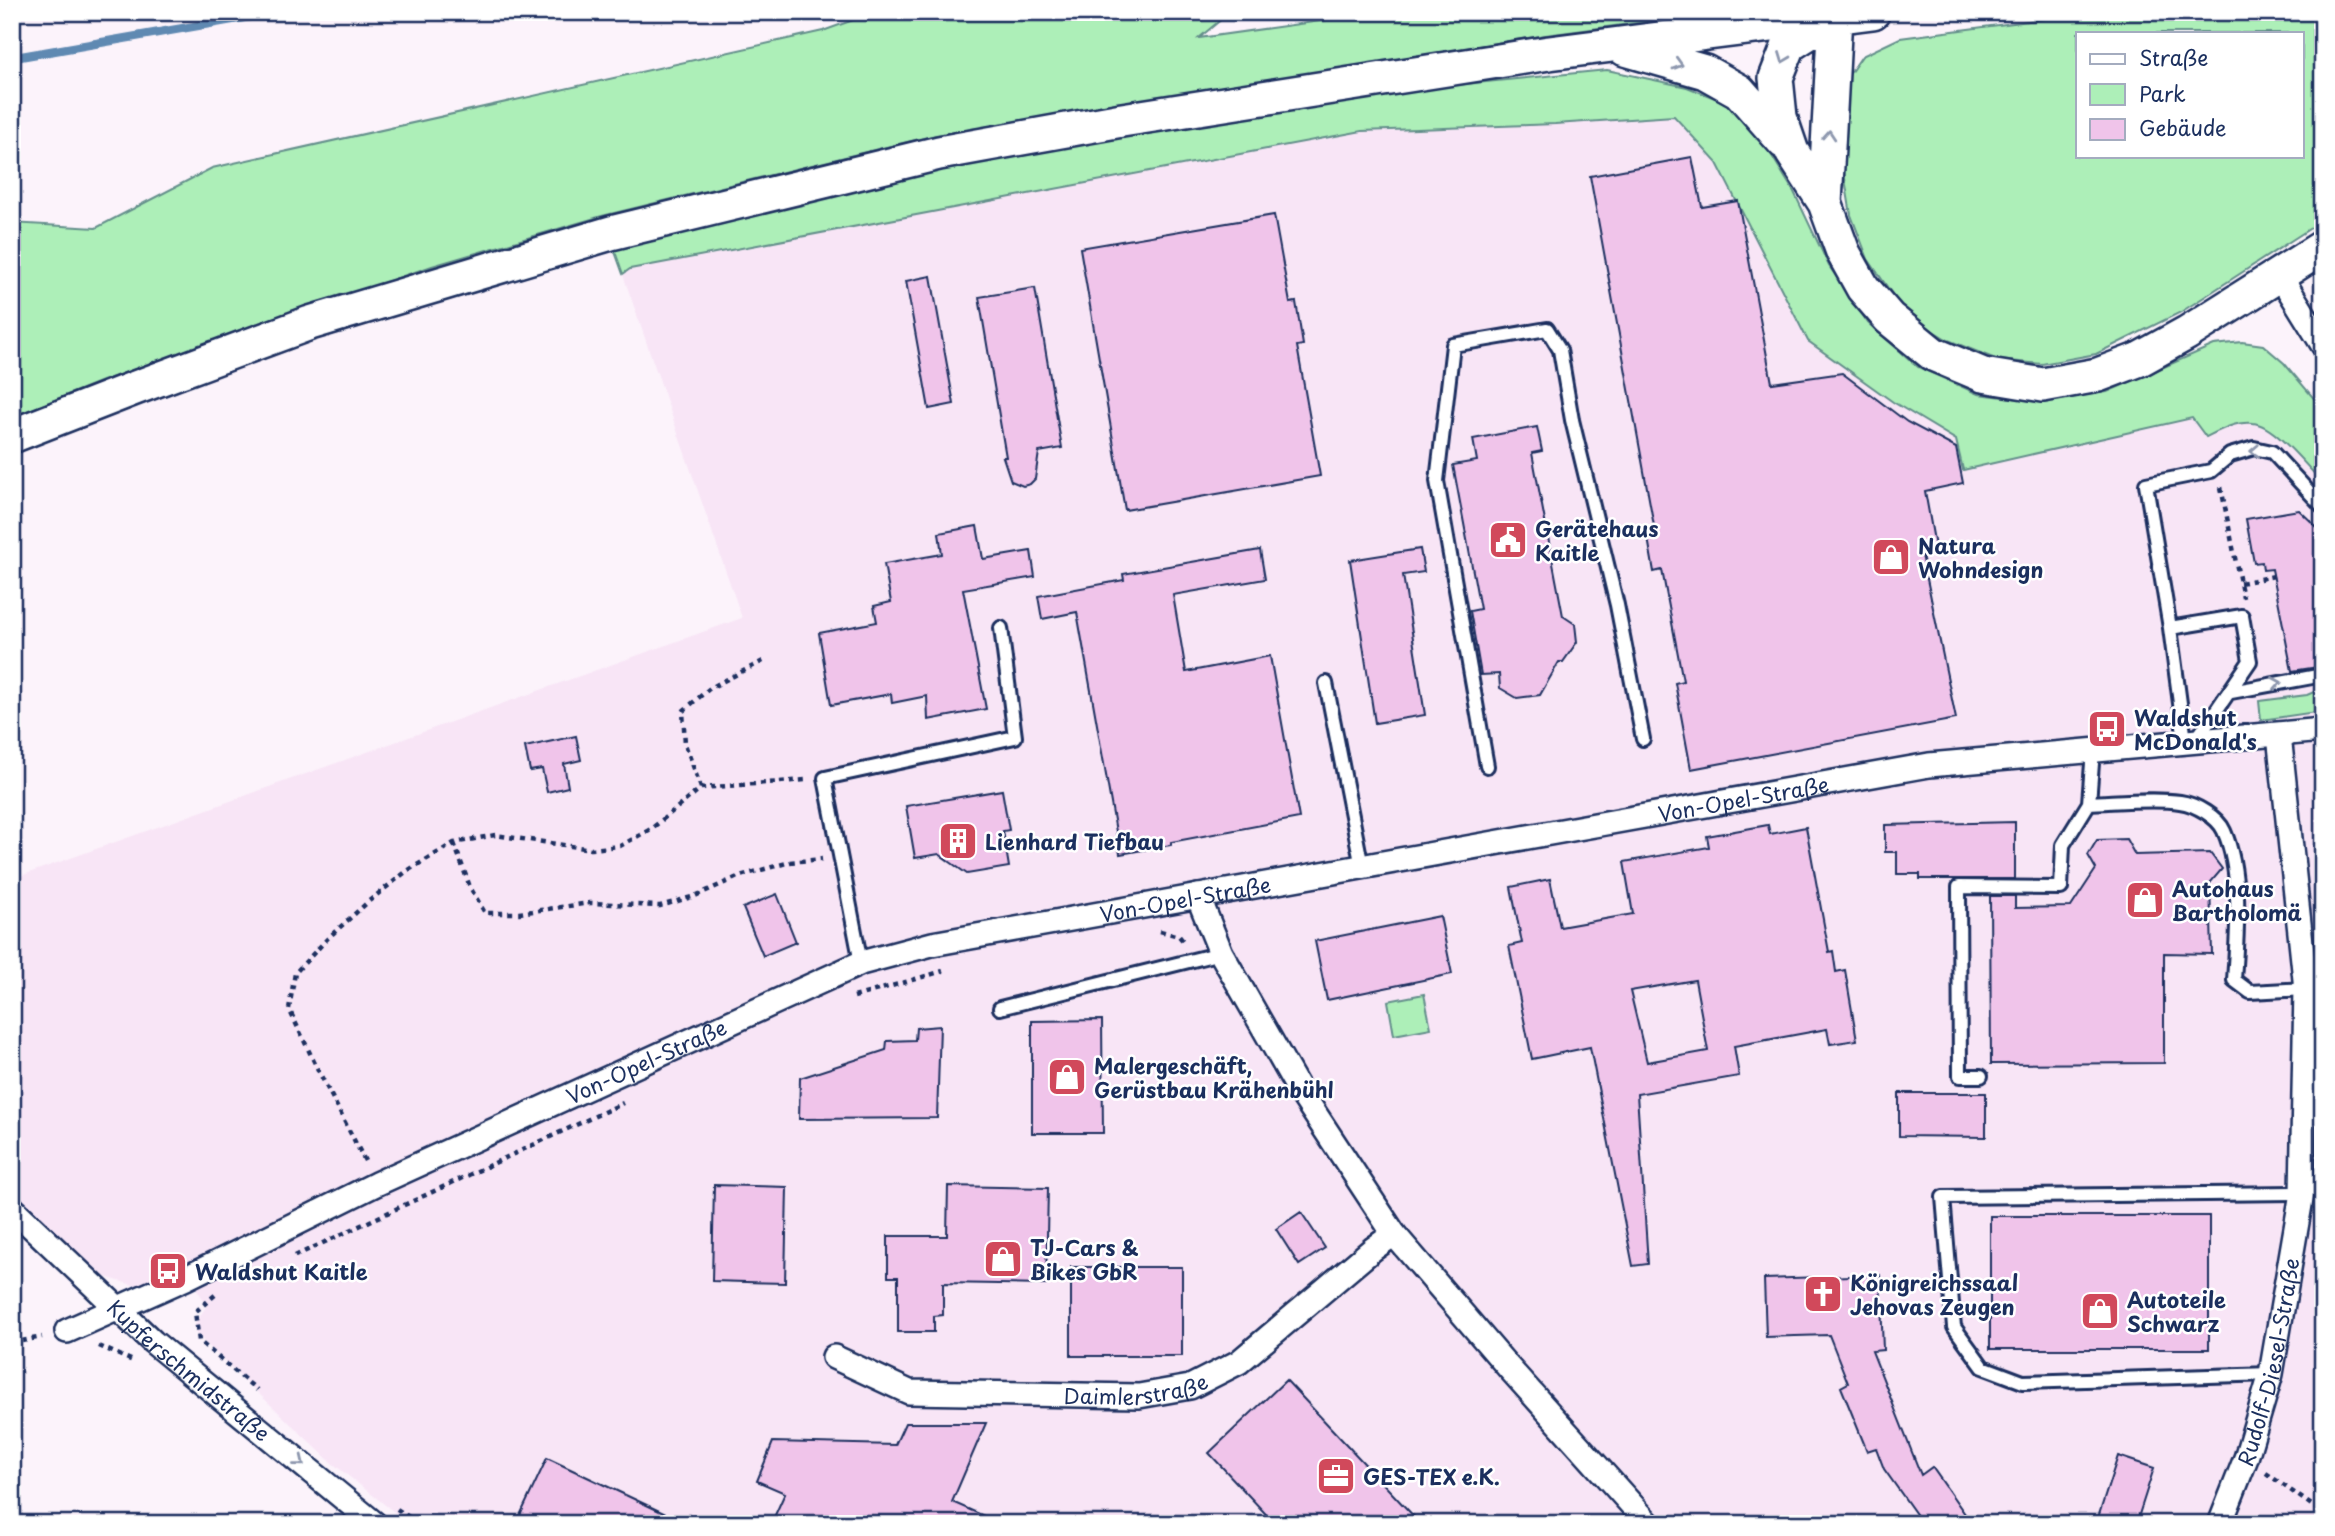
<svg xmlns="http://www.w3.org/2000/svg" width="2335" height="1536" viewBox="0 0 2335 1536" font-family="'Playpen Sans',sans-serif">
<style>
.built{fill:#f8e5f6}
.green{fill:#adefb8;stroke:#648f8b;stroke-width:2;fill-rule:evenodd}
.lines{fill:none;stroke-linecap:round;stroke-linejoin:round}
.stream{stroke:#5e89b2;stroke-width:9}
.building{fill:#f0c4ea;stroke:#1b2f5e;stroke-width:2;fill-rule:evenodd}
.lane-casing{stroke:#1b2f5e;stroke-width:18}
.street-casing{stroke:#1b2f5e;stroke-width:28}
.secondary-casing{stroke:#1b2f5e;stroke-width:38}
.path{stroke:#1b2f5e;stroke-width:4.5;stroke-dasharray:5 5;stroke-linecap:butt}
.lane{stroke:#fff;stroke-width:12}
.street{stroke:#fff;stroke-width:23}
.secondary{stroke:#fff;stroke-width:33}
.oneway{stroke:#8d97ae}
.labels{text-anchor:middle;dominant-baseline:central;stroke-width:5;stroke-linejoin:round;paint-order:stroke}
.poi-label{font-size:21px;font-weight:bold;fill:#1b2f5e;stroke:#fff;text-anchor:start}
.street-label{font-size:21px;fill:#1b2f5e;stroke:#fff}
</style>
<rect width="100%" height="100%" fill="#fcf3fb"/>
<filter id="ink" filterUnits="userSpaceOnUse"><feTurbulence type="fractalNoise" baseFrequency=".0143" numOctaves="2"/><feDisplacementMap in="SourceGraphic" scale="14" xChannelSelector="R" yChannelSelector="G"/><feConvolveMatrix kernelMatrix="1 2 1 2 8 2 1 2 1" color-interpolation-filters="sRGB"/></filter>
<g filter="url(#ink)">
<path class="built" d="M 1607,70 L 1687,87 L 1725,102 L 1794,192 L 1829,266 L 1868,324 L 1918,367 L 1978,394 L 2038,401 L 2107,392 L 2214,345 L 2242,342 L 2263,345 L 2284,363 L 2323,409 L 2323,1524 L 405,1524 L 403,1519 L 332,1463 L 196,1334 L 195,1324 L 207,1305 L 180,1263 L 136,1286 L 102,1276 L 12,1194 L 12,879 L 742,618 L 613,246 Z"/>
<path class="green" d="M 875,12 L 1230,12 L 1199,38 L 1384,12 L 1721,12 L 1546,35 L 936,135 L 602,216 L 432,266 L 102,381 L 12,417 L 12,223 L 96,228 L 212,168 L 823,31 Z
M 2097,12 L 2323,12 L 2323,220 L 2181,312 L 2096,354 L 2042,364 L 1998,360 L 1948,340 L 1920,323 L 1899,304 L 1868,259 L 1851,215 L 1843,167 L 1844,82 L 1862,56 L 1900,38 ZM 2078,33 L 2302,33 L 2302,156 L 2078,156 Z
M 1607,70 L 1687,87 L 1725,102 L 1761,138 L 1794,192 L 1829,266 L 1868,323 L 1918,367 L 1978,394 L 2038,401 L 2107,392 L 2214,345 L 2242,342 L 2263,345 L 2284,363 L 2323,409 L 2323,483 C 2307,467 2275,425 2253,423 C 2236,421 2220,430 2206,437 L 2192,418 L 1963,470 L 1956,440 L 1893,402 L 1808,341 L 1717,163 L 1674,116 L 1555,124 L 1362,131 L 630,269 L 623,274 L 613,246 L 944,167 L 1126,135 L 1445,86 Z
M 2323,688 L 2323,711 L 2261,720 L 2259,701 L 2307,695 Z
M 1424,994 L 1431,1028 L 1394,1035 L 1388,1001 Z"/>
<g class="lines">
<path class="stream" d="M 12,58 L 277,12"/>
</g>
<path class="building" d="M 1692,157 L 1702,207 L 1738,201 L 1772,383 L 1842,373 L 1907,422 L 1956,448 L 1963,483 L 1925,491 L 1936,552 L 1922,555 L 1956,719 L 1691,769 L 1675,683 L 1683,681 L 1662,570 L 1654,572 L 1648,538 L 1656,537 L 1590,176 Z
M 1274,215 L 1290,303 L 1296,302 L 1303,345 L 1297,346 L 1320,476 L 1125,510 L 1080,248 Z
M 931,276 L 954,404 L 929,409 L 906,281 Z
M 1035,288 L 1062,448 L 1039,452 L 1035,479 L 1030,484 L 1023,486 L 1011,481 L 1003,457 L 1006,457 L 979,297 Z
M 1537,427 L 1542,451 L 1532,453 L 1563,616 L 1575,624 L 1577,642 L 1563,662 L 1559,662 L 1540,695 L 1517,698 L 1500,688 L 1499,674 L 1481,675 L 1470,611 L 1480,609 L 1453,465 L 1477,461 L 1473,439 Z
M 2299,510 L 2318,528 L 2323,554 L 2323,660 L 2317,661 L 2318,667 L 2292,671 L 2272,569 L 2263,570 L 2262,562 L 2254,563 L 2246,519 Z
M 977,526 L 983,559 L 1031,551 L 1035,577 L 963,589 L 986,709 L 928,720 L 927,696 L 892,703 L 891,694 L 831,705 L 819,633 L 877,622 L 874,606 L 891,602 L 884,564 L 942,554 L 939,533 Z
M 1420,549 L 1424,572 L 1403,575 L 1425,715 L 1375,723 L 1350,560 Z
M 1260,550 L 1265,579 L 1173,595 L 1186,672 L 1270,656 L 1299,818 L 1171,842 L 1171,845 L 1120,854 L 1077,612 L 1042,619 L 1038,596 L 1124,580 L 1123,574 Z
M 576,736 L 581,760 L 564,764 L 568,787 L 547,792 L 542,769 L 530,771 L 525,747 Z
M 1002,790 L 1009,830 L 1003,831 L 1009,867 L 967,874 L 939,854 L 915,858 L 906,806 Z
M 2015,822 L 2015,879 L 1920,879 L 1920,874 L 1897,874 L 1897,852 L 1885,852 L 1885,825 Z
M 1768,825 L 1770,834 L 1806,827 L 1829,952 L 1833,951 L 1836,972 L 1845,970 L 1857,1040 L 1830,1044 L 1827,1029 L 1734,1046 L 1739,1076 L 1637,1094 L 1648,1264 L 1633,1266 L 1590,1047 L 1532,1059 L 1509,946 L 1522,943 L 1511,887 L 1550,879 L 1560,927 L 1633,914 L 1624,862 L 1709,847 L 1707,836 ZM 1695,980 L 1708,1051 L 1647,1062 L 1630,991 Z
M 2126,839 L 2135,855 L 2210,853 L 2222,869 L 2210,883 L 2212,954 L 2164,953 L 2164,1063 L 1991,1064 L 1990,896 L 2015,896 L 2015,908 L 2071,907 L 2096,869 L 2088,855 L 2097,840 Z
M 777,894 L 796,942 L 763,956 L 743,908 Z
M 1440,916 L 1452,974 L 1327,1000 L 1315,941 Z
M 1102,1020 L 1103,1133 L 1032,1133 L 1032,1021 Z
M 940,1026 L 937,1118 L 799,1119 L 800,1078 L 886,1050 L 887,1041 L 915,1040 L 916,1028 Z
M 1899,1093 L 1986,1093 L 1986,1137 L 1899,1136 Z
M 714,1185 L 787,1187 L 785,1283 L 712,1281 Z
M 948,1186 L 1048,1188 L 1046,1285 L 943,1283 L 943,1315 L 934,1316 L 934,1332 L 898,1332 L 898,1277 L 888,1277 L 888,1236 L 947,1236 Z
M 1301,1212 L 1325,1248 L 1299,1265 L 1276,1229 Z
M 1990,1216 L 2209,1216 L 2209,1349 L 1990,1349 Z
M 1071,1267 L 1182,1267 L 1182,1356 L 1071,1356 Z
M 1880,1275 L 1883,1350 L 1872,1351 L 1921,1475 L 1932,1467 L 1972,1524 L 1923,1524 L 1884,1469 L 1876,1448 L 1867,1451 L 1841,1387 L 1848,1383 L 1829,1335 L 1766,1337 L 1764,1279 Z
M 1286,1380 L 1360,1459 L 1421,1524 L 1275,1524 L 1209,1453 Z
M 905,1423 L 986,1423 L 952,1502 L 1002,1524 L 771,1524 L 785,1493 L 757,1481 L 773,1442 L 895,1445 Z
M 2118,1456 L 2154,1468 L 2136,1524 L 2096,1524 Z
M 547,1458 L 687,1524 L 516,1524 Z"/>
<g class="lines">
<g class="lane-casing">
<path id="lane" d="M 2170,628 L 2242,616 L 2250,661 L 2196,740
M 1326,683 L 1362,867
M 2231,692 L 2323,675
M 2185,741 L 2170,628 L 2146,484 L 2211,471 L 2230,455 L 2254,448 L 2272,452 L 2323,507
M 2093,750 L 2089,803 C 2117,802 2154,798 2180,802 C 2195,804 2218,817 2224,831 C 2243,874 2237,935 2234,980 L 2250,992 L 2306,989
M 1487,766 L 1437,481 L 1453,345 L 1547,329 L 1560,350 L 1572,420 L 1617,605 L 1643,739
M 861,963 L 825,778 L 1015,737 L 1001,628
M 1000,1008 L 1221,953
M 1981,1076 L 1960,1076 L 1959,887 L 2061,888 L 2063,845 L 2089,803
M 2271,1374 L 2023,1382 L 1983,1367 L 1954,1327 L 1943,1197 L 2302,1193"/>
</g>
<g class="street-casing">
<g id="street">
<path d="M 2279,274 L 2323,345"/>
<path d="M 1198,896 L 1221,953 L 1298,1088 L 1394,1234 L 1509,1368 L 1649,1524"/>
<path id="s1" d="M 12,1208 L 153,1342 L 375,1524"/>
<path id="s2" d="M 67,1331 L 186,1278 L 376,1184 L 861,963 L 932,944 L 1929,765 L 2323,730"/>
<path id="s3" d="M 834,1357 L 909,1392 L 1139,1396 L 1190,1387 L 1239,1362 L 1373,1249 L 1394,1234"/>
<path id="s4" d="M 2220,1524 L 2246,1458 L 2271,1374 L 2302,1193 L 2306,989 L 2279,735"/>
</g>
</g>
<g class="secondary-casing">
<path id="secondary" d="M 1827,21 L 1789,45 L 1776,78 L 1780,117 L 1792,152 L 1825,203 L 1843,252 L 1863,288 L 1889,318 L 1933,354 L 1983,375 L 2043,385 L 2098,375 L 2140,359 L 2187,333 L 2323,247
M 1625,49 L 1705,72 L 1739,91 L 1784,142
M 1825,203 L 1835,16
M 12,436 L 135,388 L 310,323 L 611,233 L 939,153 L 1122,120 L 1549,53 L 1873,12"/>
</g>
<path class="path" d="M 2221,487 L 2243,598
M 2240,583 L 2274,576
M 701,788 L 685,744 L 683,711 L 710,688 L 765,660
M 454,843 L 470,887 L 485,913 L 519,913 L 590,903 L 660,906 L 695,896 L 740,876 L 790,862 L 822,859
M 1160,931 L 1179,936 L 1183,941
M 854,997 L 943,971
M 365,1161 L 319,1072 L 289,1009 L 295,973 L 328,938 L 369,901 L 407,871 L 454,843 L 495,835 L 591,849 L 620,846 L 651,829 L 701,788 L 806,780
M 295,1256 L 623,1103
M 215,1295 L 195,1312 L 199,1341 L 257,1390
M 12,1343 L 42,1337
M 99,1346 L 133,1361
M 2266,1473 L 2323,1513
M 397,1509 L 419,1524"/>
<use href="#lane" class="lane"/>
<use href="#street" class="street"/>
<use href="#secondary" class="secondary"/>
</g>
<defs><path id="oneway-chevron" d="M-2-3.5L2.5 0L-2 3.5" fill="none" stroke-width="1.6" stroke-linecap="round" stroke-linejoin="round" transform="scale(1.75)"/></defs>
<g class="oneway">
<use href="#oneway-chevron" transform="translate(1784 58) rotate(111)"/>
<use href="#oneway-chevron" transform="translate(1678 64) rotate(16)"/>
<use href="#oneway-chevron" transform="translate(1829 135) rotate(-86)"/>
<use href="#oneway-chevron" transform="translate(2255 451) rotate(178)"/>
<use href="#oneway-chevron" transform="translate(2277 683) rotate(-10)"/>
<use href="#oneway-chevron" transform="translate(300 1462) rotate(39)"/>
</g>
</g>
<defs>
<g id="civic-square" transform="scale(2.0125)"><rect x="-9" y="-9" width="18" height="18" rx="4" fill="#d1495b" stroke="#fff"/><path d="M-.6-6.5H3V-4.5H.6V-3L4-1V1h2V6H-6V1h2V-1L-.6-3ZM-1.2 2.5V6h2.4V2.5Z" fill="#fff"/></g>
<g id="shop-square" transform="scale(2.0125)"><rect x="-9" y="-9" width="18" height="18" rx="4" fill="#d1495b" stroke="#fff"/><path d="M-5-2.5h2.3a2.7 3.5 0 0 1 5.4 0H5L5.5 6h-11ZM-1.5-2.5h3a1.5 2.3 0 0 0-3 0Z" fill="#fff"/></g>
<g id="bus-square" transform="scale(2.0125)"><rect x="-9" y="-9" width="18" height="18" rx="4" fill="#d1495b" stroke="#fff"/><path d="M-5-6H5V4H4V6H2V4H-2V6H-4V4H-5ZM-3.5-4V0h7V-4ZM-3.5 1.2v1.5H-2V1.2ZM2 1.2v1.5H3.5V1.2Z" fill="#fff"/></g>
<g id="building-square" transform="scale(2.0125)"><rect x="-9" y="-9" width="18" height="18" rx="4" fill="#d1495b" stroke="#fff"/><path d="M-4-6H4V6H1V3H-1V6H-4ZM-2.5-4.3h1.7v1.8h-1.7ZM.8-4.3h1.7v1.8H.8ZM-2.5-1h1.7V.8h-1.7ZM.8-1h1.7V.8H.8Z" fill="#fff"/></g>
<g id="church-square" transform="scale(2.0125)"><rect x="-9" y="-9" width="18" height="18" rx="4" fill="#d1495b" stroke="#fff"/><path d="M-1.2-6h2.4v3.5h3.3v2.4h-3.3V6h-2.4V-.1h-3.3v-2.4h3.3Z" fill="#fff"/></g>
<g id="office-square" transform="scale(2.0125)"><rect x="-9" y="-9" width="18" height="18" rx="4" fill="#d1495b" stroke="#fff"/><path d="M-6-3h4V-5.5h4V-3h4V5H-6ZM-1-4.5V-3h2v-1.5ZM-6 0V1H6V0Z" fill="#fff"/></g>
</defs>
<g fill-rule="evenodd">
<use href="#civic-square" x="1508" y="540"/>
<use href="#shop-square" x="1891" y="557"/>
<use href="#bus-square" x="2107" y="729"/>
<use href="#building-square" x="958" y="841"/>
<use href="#shop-square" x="2145" y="900"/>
<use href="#shop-square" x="1067" y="1077"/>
<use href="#shop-square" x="1003" y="1259"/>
<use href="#bus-square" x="168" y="1271"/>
<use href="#church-square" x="1823" y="1294"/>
<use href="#shop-square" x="2100" y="1311"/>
<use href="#office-square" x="1336" y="1476"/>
</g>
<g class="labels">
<g class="poi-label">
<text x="1535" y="528">Gerätehaus<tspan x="1535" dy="24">Kaitle</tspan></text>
<text x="1918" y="545">Natura<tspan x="1918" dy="24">Wohndesign</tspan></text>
<text x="2134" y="717">Waldshut<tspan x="2134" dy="24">McDonald's</tspan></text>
<text x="985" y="841">Lienhard Tiefbau</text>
<text x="2172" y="888">Autohaus<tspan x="2172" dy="24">Bartholomä</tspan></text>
<text x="1094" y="1065">Malergeschäft,<tspan x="1094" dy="24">Gerüstbau Krähenbühl</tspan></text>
<text x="1030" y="1247">TJ-Cars &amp;<tspan x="1030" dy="24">Bikes GbR</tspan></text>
<text x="195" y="1271">Waldshut Kaitle</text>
<text x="1850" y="1282">Königreichssaal<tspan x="1850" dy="24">Jehovas Zeugen</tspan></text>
<text x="2127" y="1299">Autoteile<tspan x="2127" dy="24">Schwarz</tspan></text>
<text x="1363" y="1476">GES-TEX e.K.</text>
</g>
<g class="street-label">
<text stroke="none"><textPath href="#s2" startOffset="1773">Von-Opel-Straße</textPath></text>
<text stroke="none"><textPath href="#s2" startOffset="1206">Von-Opel-Straße</textPath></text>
<text stroke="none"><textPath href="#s2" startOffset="639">Von-Opel-Straße</textPath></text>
<text stroke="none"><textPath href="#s4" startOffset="170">Rudolf-Diesel-Straße</textPath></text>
<text stroke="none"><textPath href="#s1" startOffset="240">Kupferschmidstraße</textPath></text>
<text stroke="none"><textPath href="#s3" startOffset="310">Daimlerstraße</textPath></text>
</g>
</g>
<rect width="2335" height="1536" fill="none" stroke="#fff" stroke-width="42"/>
<rect x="21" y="21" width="2293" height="1494" fill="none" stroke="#1b2f5e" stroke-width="2.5" filter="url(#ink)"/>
<rect x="2076" y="32" width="228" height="126" fill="#ffffff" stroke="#a4acbf" stroke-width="2"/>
<rect x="2090" y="54" width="35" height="10" fill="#ffffff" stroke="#a4acbf" stroke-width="2"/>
<text x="2139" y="66" font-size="21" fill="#1b2f5e">Straße</text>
<rect x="2090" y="84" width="35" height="21" fill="#adefb8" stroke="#a4acbf" stroke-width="2"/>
<text x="2139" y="102" font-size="21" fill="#1b2f5e">Park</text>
<rect x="2090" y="119" width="35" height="21" fill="#f0c4ea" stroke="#a4acbf" stroke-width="2"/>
<text x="2139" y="136" font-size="21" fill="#1b2f5e">Gebäude</text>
</svg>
